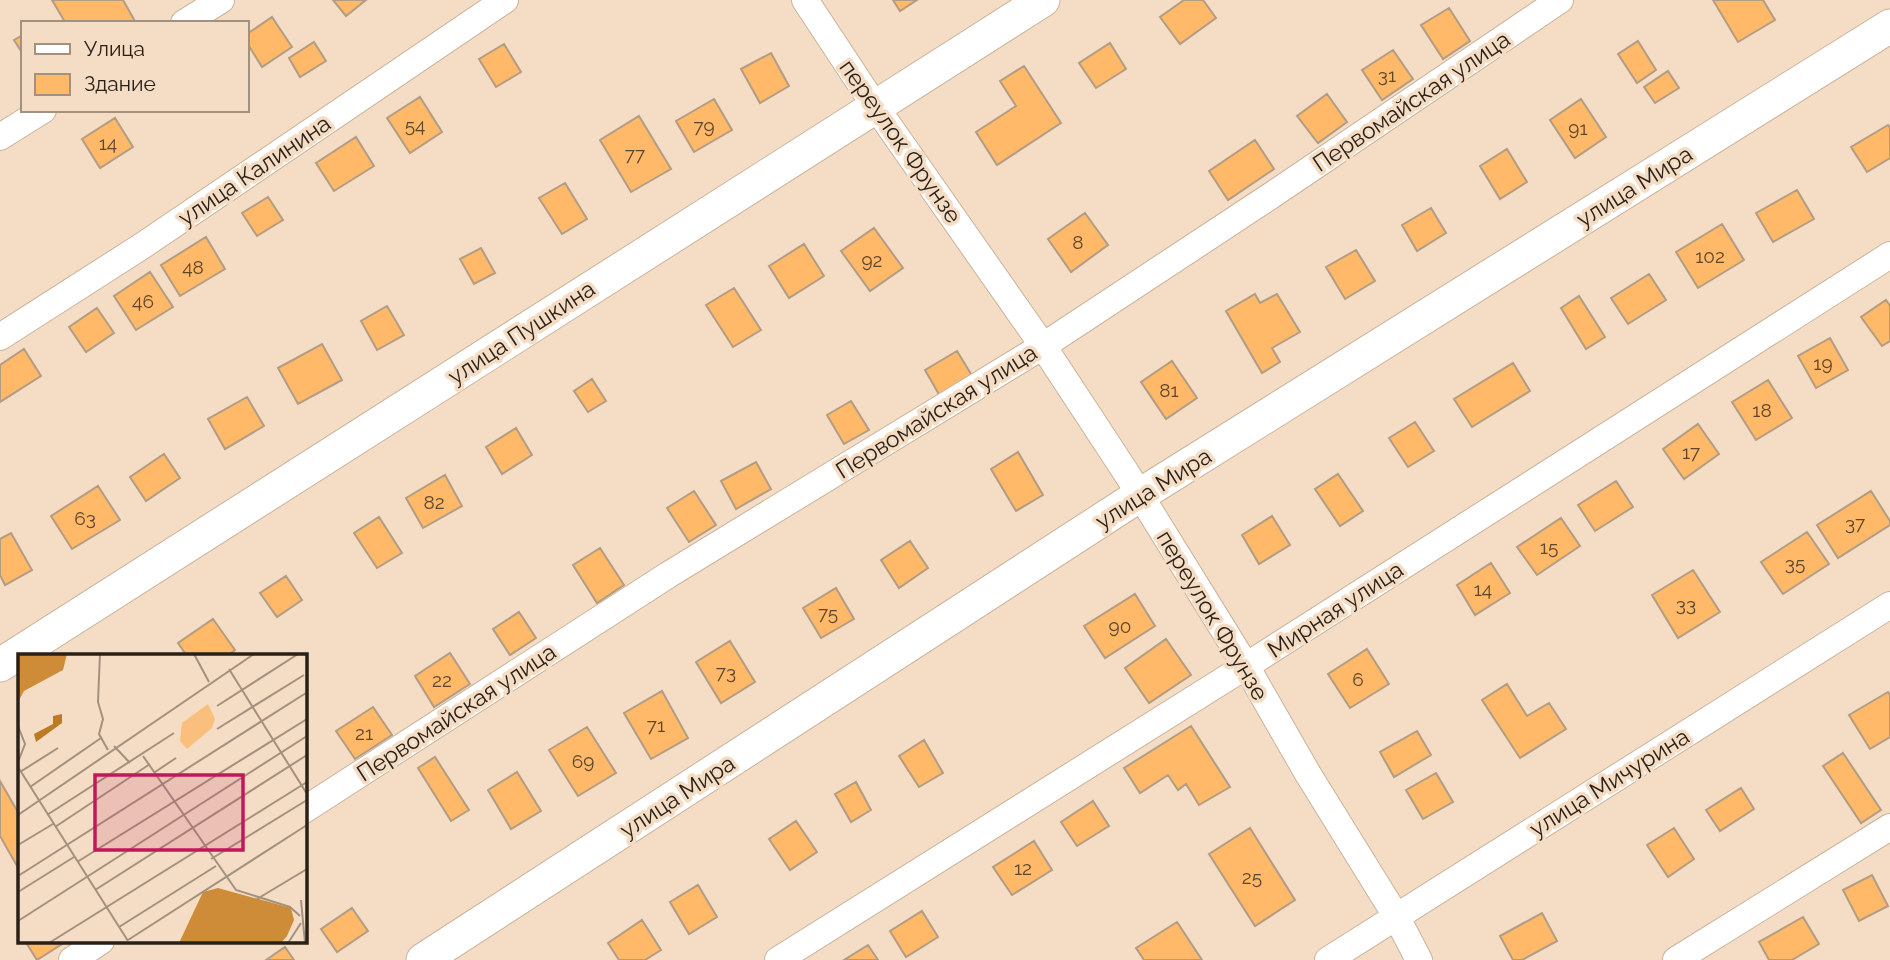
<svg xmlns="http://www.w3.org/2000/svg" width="1890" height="960" viewBox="0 0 1890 960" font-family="Raleway,sans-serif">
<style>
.building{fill:#ffb969;stroke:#b29c84;stroke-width:2}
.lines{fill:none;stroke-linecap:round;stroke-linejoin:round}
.minor-casing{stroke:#cab39b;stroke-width:28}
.tertiary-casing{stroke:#cab39b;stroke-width:35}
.minor{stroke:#fff;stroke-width:26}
.tertiary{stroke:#fff;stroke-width:33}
.labels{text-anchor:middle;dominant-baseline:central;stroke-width:7;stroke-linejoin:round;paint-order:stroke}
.number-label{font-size:19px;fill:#5e462c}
.street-label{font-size:23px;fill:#292017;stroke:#f4ddc4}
.inset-road{fill:none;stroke:#a3917f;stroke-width:2}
.view{fill:#c2185b;fill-opacity:0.15;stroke:#c2185b;stroke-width:3.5}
.inset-edge{fill:none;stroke:#292017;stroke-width:3.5}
</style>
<rect width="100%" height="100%" fill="#f4ddc4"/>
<path class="building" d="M 52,0 L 123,0 L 136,23 L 64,23 L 65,22 Z
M 333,0 L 366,0 L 346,16 Z
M 893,0 L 917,0 L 900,11 Z
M 1184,0 L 1203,0 L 1216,18 L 1180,44 L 1160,17 Z
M 1713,0 L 1763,0 L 1775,20 L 1738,42 Z
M 1449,8 L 1470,41 L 1443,59 L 1421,25 Z
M 272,17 L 292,47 L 262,67 L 247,43 L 247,34 Z
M 23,35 L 23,54 L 14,40 Z
M 1638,41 L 1656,70 L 1637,83 L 1618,54 Z
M 314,42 L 326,61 L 300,77 L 289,58 Z
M 1110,43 L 1126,69 L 1096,88 L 1079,63 Z
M 504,44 L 521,72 L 496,87 L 479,59 Z
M 1393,50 L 1413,79 L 1382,100 L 1362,70 Z
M 771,53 L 789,86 L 760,103 L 741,69 Z
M 1024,66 L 1061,123 L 997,165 L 976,132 L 1016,106 L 1000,81 Z
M 1668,71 L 1679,88 L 1655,103 L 1644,87 Z
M 1327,94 L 1347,122 L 1318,143 L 1297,116 Z
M 420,97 L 442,132 L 410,153 L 387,118 Z
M 714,99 L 732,130 L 694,152 L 676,121 Z
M 1581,99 L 1606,137 L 1575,158 L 1550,120 Z
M 639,116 L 671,169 L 631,192 L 600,140 Z
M 115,118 L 133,147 L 100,168 L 82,139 Z
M 1888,125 L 1890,128 L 1890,158 L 1867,172 L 1851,147 Z
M 356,137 L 374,166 L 334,191 L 316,163 Z
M 1255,140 L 1274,169 L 1228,200 L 1209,171 Z
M 1507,149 L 1527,182 L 1500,199 L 1480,166 Z
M 565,183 L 587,219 L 562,234 L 539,198 Z
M 1797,190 L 1814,219 L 1773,242 L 1756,213 Z
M 268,197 L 283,220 L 257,236 L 242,213 Z
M 1431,208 L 1446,233 L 1417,251 L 1402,225 Z
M 1085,213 L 1108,245 L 1071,272 L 1048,239 Z
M 1722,224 L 1744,260 L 1698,288 L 1676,252 Z
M 874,228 L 903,268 L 870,291 L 841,251 Z
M 206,237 L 225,269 L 180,296 L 161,265 Z
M 804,244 L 824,276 L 789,298 L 769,266 Z
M 481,248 L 495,273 L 474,284 L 460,259 Z
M 1356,250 L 1375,281 L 1345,299 L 1326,267 Z
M 150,272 L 173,307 L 136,330 L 114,296 Z
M 1649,274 L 1666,300 L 1628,324 L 1611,298 Z
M 734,288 L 761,330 L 733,347 L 706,305 Z
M 1255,294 L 1260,303 L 1277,294 L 1300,332 L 1272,348 L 1280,362 L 1262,373 L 1226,311 Z
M 1579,296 L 1605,337 L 1586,349 L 1561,308 Z
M 1886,300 L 1890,306 L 1890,341 L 1882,346 L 1861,317 Z
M 387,306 L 404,335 L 377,350 L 361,321 Z
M 97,308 L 114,333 L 86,352 L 69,327 Z
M 1830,338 L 1848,370 L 1816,388 L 1798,356 Z
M 322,344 L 342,380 L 298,404 L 278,368 Z
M 24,349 L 41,376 L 0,402 L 0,365 Z
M 957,351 L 974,379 L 941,398 L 925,370 Z
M 1172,361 L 1197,398 L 1166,419 L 1141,382 Z
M 1513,363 L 1530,391 L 1472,427 L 1454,399 Z
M 592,379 L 606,401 L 588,412 L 574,391 Z
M 1768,380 L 1792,418 L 1756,440 L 1732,402 Z
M 247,397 L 264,426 L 225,449 L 208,419 Z
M 851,401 L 869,430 L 844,444 L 827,415 Z
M 1415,422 L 1434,451 L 1408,467 L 1389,438 Z
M 1698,424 L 1719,454 L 1684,479 L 1663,449 Z
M 516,428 L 532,455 L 502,474 L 486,447 Z
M 1018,452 L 1043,495 L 1016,511 L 991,469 Z
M 164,454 L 180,478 L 146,501 L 130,477 Z
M 756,462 L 771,489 L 736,509 L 721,481 Z
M 1338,474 L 1363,511 L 1340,526 L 1315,489 Z
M 445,475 L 462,506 L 423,528 L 406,498 Z
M 1616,481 L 1633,507 L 1595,531 L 1578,505 Z
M 98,486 L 120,520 L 72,549 L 51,516 Z
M 694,491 L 716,525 L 689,542 L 667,508 Z
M 1871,491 L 1890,521 L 1890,525 L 1838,558 L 1817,525 Z
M 1272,516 L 1290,545 L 1259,564 L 1242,535 Z
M 379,517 L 402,553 L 377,568 L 354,533 Z
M 1561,518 L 1580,546 L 1537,575 L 1517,547 Z
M 1807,532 L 1829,564 L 1783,594 L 1761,562 Z
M 11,533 L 32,570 L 5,585 L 0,575 L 0,539 Z
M 910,541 L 928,568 L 899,588 L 881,560 Z
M 600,548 L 624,585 L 597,603 L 573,565 Z
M 1491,563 L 1510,593 L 1475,615 L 1457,585 Z
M 1693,570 L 1720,612 L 1678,638 L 1652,595 Z
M 286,576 L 302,600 L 277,617 L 260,593 Z
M 836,588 L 854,619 L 821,638 L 803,608 Z
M 1135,594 L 1155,626 L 1105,658 L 1084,626 Z
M 519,612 L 536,638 L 510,655 L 493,629 Z
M 213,619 L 235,650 L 227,656 L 187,656 L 178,643 Z
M 1166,639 L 1191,675 L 1149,703 L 1125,668 Z
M 730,641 L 755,682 L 721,703 L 696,662 Z
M 1367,649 L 1389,684 L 1350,708 L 1328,674 Z
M 450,653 L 470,684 L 434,707 L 415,676 Z
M 1507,684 L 1527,716 L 1549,703 L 1566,729 L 1520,758 L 1482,700 Z
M 662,691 L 688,738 L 651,759 L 624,713 Z
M 1888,692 L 1890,695 L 1890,737 L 1870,749 L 1849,715 Z
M 373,707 L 392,735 L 355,759 L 336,731 Z
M 1191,726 L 1230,787 L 1199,805 L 1186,784 L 1178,790 L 1168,775 L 1140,793 L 1124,768 Z
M 587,727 L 616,773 L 578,796 L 549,750 Z
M 1417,731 L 1431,755 L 1394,777 L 1380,752 Z
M 924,740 L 943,773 L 919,787 L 899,756 Z
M 1843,753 L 1881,810 L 1861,823 L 1823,766 Z
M 435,757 L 469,810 L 451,821 L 418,768 Z
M 517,772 L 541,811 L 511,829 L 488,790 Z
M 1436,773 L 1453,802 L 1423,819 L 1406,790 Z
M 0,781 L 19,814 L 19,865 L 17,866 L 0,836 Z
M 856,782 L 871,810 L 851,822 L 835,794 Z
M 1741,788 L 1754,809 L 1720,831 L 1706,810 Z
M 1093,801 L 1109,826 L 1077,846 L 1061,822 Z
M 796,821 L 817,852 L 790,870 L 769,839 Z
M 1250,828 L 1295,900 L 1255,926 L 1209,854 Z
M 1674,828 L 1694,859 L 1668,877 L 1647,845 Z
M 1034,841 L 1052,870 L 1012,895 L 993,867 Z
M 1872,875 L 1888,906 L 1859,921 L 1843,890 Z
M 698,885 L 717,917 L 689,934 L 670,902 Z
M 352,908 L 368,931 L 337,952 L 321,929 Z
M 922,911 L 938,937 L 906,957 L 890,931 Z
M 1542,913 L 1557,941 L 1522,960 L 1513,960 L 1500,936 Z
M 1803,917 L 1819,944 L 1792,960 L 1769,960 L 1759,942 Z
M 642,920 L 661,950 L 645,960 L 619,960 L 608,943 Z
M 1177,922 L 1202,960 L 1144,960 L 1136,948 Z
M 25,941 L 59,941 L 62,944 L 37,960 Z
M 868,945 L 878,960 L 844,960 Z
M 285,947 L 294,960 L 266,960 Z"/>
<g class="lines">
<g class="minor-casing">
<path id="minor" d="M 805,0 L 875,106 L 1043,346 L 1127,474 L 1246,666 L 1308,774 L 1396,916 L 1419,960
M 184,23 L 221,0
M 0,137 L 43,110
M 0,337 L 142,246 L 505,0
M 304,810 L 668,575 L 1043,346 L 1272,195 L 1560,0
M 72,960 L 101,941
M 778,960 L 1246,666 L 1890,255
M 1328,960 L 1890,605
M 1676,960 L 1890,827"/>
</g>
<g class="tertiary-casing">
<path id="tertiary" d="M 0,665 L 1043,0
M 423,960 L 1140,495 L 1890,26"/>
</g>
<use href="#minor" class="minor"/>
<use href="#tertiary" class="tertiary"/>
</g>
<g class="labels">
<g class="number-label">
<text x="1387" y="75">31</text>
<text x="415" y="125">54</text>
<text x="704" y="126">79</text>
<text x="1578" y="128">91</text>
<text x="108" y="143">14</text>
<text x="635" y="154">77</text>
<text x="1078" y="242">8</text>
<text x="1710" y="256">102</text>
<text x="872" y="260">92</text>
<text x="193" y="267">48</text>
<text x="143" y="301">46</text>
<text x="1823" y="363">19</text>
<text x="1169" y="390">81</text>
<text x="1762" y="410">18</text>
<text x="1691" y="452">17</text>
<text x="434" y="502">82</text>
<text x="85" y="518">63</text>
<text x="1855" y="523">37</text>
<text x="1549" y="547">15</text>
<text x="1795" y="563">35</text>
<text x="1483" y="589">14</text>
<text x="1686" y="604">33</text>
<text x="828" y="613">75</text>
<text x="1120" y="626">90</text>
<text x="726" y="672">73</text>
<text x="1358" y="679">6</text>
<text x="442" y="680">22</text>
<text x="656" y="725">71</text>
<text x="364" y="733">21</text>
<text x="583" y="761">69</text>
<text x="1023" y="868">12</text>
<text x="1252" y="877">25</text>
</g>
<g class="street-label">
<text transform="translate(1411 101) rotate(-34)">Первомайская улица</text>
<text transform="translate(901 141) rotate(55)">переулок Фрунзе</text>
<text transform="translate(254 170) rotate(-34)">улица Калинина</text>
<text transform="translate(1634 186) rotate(-32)">улица Мира</text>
<text transform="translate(521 332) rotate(-33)">улица Пушкина</text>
<text transform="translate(936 411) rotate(-32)">Первомайская улица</text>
<text transform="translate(1153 488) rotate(-32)">улица Мира</text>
<text transform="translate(1335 609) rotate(-33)">Мирная улица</text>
<text transform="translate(1213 615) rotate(59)">переулок Фрунзе</text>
<text transform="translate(456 712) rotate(-33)">Первомайская улица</text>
<text transform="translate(1609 782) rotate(-32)">улица Мичурина</text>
<text transform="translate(677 796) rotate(-33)">улица Мира</text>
</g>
</g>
<g transform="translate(18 654)">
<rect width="289" height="289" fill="#f4ddc4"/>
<path d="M 190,50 L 197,65 L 194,74 L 169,95 L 162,87 L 164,69 Z" fill="#fabf7c"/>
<path d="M 0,0 L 49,0 L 45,16 L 6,37 L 0,48 ZM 200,234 L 273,254 L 276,266 L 269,282 L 263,289 L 161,289 L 185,238 Z" fill="#ce8c39"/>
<path d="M 44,60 L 44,69 L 18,88 L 16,80 L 35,70 L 35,62 Z" fill="#bc7b23"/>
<path class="inset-road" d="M 82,0 L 80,48 L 85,65 L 81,80 L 90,96M 176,0 L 191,28M 211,15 L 289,140M 199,52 L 280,0M 0,72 L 7,90 L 0,108M 199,75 L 286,21M 96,92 L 112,109M 125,102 L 218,236 L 272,253 L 282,262M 0,113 L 110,287M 2,118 L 40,94M 137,118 L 158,104M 12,133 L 83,84M 0,161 L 236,0M 29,161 L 156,79M 37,173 L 132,110M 0,191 L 35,170M 193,205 L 289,146M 59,208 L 289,65M 0,222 L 288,39M 77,236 L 289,101M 0,238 L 56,203M 239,245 L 289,215M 283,246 L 287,289M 0,267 L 289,82M 101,273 L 198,212M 110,286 L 289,171M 31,289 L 289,128M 270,289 L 283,269"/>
<path class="view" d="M 77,121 L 225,121 L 225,196 L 77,196 Z"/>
<rect width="289" height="289" class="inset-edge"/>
</g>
<rect x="21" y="21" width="228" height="91" fill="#f4ddc4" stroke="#a3917f" stroke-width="2"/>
<rect x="35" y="44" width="35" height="10" fill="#ffffff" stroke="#a3917f" stroke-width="2"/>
<text x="84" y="56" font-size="21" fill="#292017">Улица</text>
<rect x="35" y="74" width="35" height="21" fill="#ffb969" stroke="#a3917f" stroke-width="2"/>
<text x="84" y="91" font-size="21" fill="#292017">Здание</text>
</svg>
